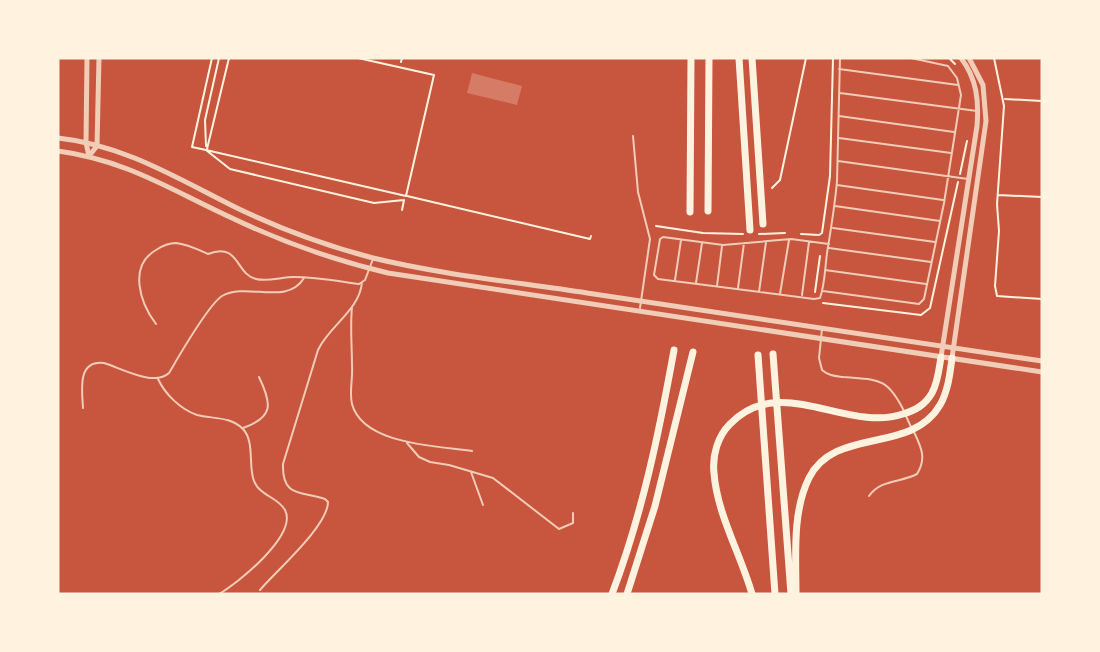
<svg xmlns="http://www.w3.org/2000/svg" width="1100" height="652" viewBox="0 0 1100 652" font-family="'Times New Roman',serif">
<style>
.building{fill:#d67c66}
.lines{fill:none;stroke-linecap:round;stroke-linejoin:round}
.path{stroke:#fff3e0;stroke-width:2}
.service{stroke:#f1ccb7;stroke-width:2}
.tertiary{stroke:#f1ccb7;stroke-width:5}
.trunk{stroke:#fff3e0;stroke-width:7}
.motorway{stroke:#fff3e0;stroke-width:7}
</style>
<rect width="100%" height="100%" fill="#c8553d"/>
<path class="building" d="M 472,73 L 522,86 L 517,105 L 467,93 Z"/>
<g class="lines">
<path class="path" d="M 212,58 L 192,147 L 206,150 L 230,169 L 374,203 L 404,200
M 949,58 L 955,64
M 994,58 L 1004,106 L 997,204 L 999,231 L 995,286 L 997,296 L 1042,299
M 401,62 L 402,58
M 1005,99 L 1042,101
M 206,146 L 205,120 L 219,58
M 207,149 L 229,58
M 206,150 L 406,196 L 434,75 L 358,58
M 960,174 L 967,141
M 772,188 L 780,180 L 806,58
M 998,195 L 1042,197
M 407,196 L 590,239 L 591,236
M 402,210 L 404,200
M 656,226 L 703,233 L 743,234
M 759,234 L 785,233
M 801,234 L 819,235 L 822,233 L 830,176 L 833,58
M 815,292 L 820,256
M 823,303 L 921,315 L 930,308 L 958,182"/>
<path class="service" d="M 839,69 L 958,85
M 840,93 L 977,111
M 839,116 L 954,132
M 633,136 L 638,192 L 650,239 L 640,308
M 839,138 L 951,153
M 838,161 L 968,179
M 837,185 L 943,200
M 835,206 L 940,221
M 833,228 L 935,242
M 829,244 L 791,239 L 723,245 L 663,237 L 660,239 L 654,275 L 658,279 L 814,299 L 820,298 C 825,284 825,268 827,253 C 831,229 835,205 837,181 L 840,58
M 829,248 L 931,262
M 825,270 L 926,284
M 675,280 L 681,240
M 696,283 L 702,243
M 717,286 L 722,246
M 738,288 L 744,243
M 823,291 L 919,304 L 924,299 L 944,203 L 961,95 L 957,78 L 948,66 L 911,58
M 759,292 L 766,242
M 780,294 L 789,240
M 802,295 L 809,242
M 352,307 C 350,327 352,346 352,366 C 353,379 349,392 352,404 C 363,445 438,446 472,451
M 156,324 C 140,303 128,266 156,250 C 162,246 168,243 176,243 C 187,244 199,250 208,254 C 240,242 235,274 256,279 C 267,282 282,277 294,277 C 316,277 337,281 359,284 L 365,280 L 373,259
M 822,329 L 819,358 L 822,370 C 829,376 835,376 843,377 C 879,380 887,377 904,411
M 158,379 C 165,394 180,409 197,415 C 212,419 230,416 243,429 C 255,442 248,466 254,481 C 260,496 278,497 285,510 C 298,535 238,583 219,594
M 83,408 C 82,390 77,360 104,363 C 121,368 154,387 169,373 C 179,356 208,305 222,296 C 247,282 287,306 304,278
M 906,416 L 911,427
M 243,428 C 274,417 272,404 259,377
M 407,443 L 419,457 L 430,462 L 449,465 L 493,478 L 559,529 L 573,523 L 573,513
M 471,472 L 483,505
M 869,496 C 881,479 900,483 917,474 C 927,458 921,447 914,432
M 260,590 C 276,571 328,526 328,502 L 325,499 C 301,491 282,498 283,464 L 318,350 C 329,326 360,310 362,282"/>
<path class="tertiary" d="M 87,58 L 86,143 L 89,156
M 58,138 C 125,145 180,180 239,209 C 281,229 327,246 373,258 C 443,275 516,282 587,293 C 738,317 890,338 1042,361
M 58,151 C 126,160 171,190 232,218 C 282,242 334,260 388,273 L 1042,372
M 89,156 L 97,146 L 99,58
M 941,357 L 977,126 C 979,101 977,79 961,58
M 952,358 L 986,121 L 983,85 L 969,58"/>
<path class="trunk" d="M 739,58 L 750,230
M 752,58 L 763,224
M 773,354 L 791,594
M 758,355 L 775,594
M 752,594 C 741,555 717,514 714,473 C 712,455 718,436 730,424 C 780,372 846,433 903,414 C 916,410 925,405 932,393 C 938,382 939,369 941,357
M 796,594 C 796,557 792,512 809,478 C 835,426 911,455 940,405 C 948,391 950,374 952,358"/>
<path class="motorway" d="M 708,211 L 709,58
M 690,212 L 691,58
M 612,594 C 642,515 659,433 674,350
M 627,594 L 655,506 L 693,352"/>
</g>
<rect width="1100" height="652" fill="none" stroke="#fff3e0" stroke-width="119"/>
</svg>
